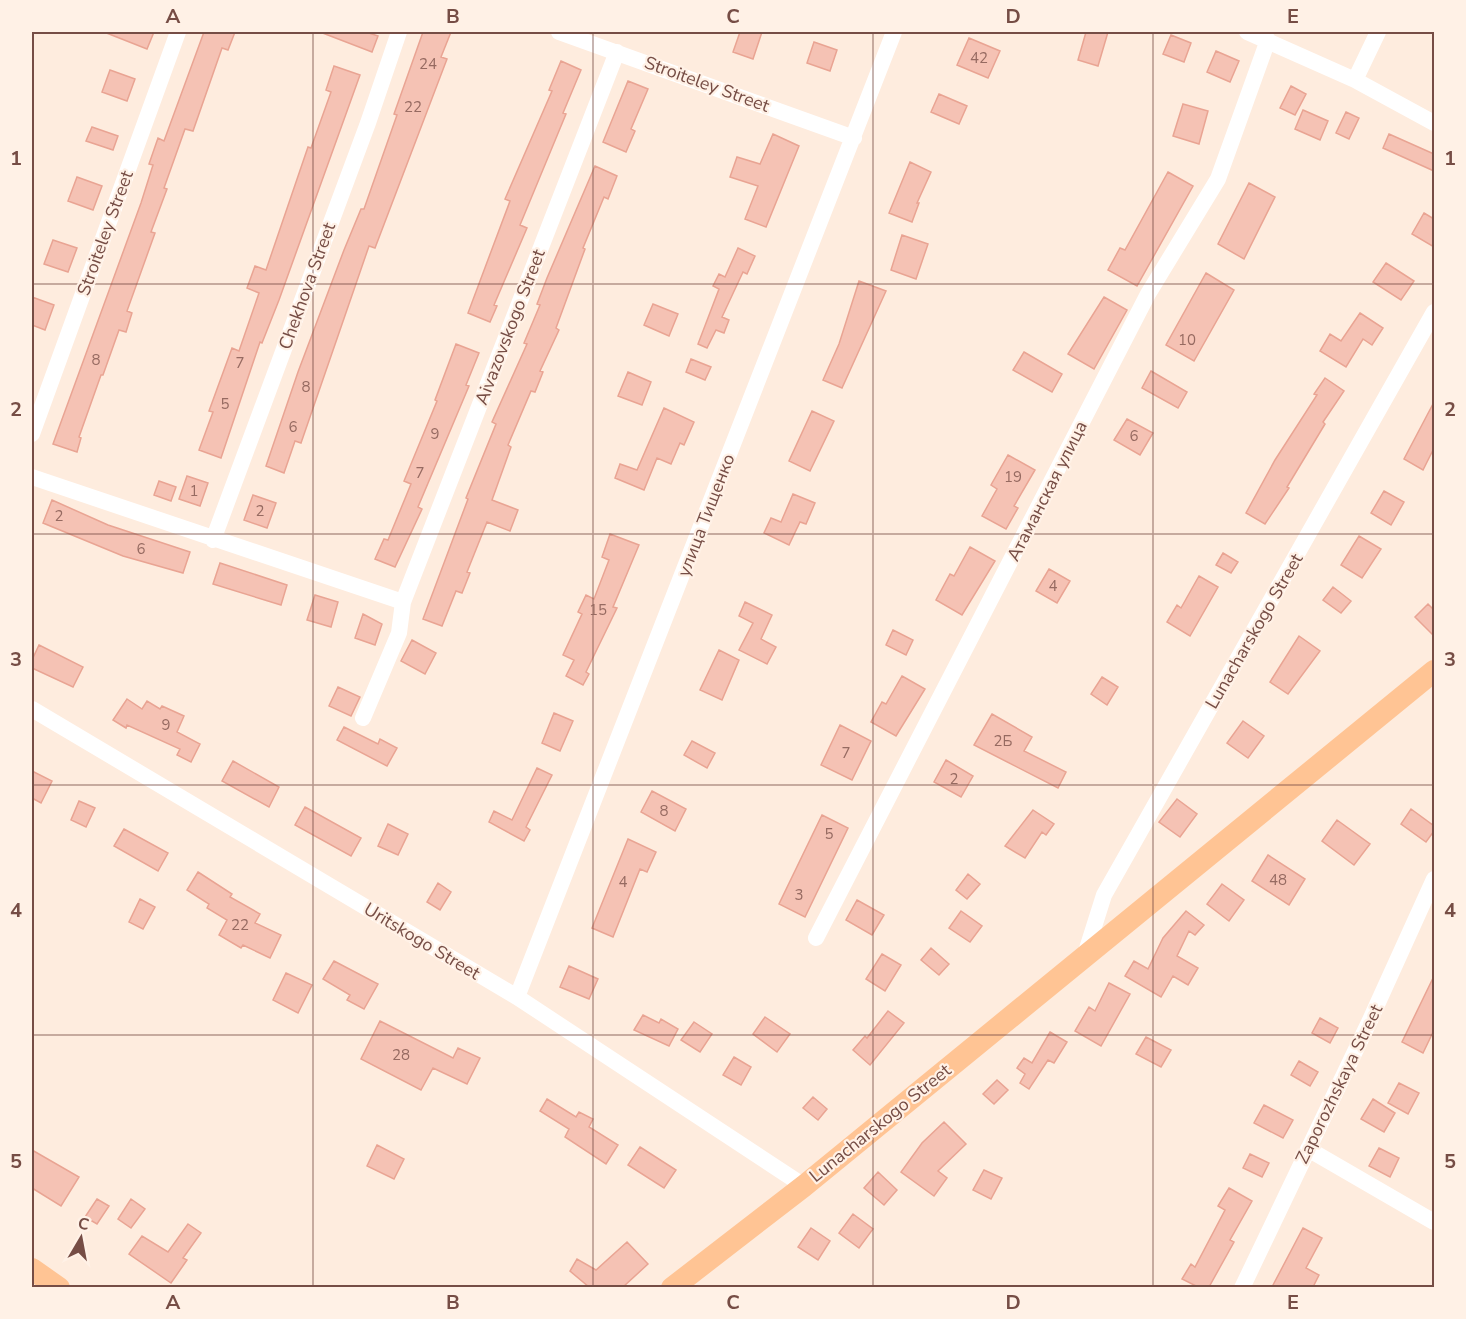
<svg xmlns="http://www.w3.org/2000/svg" width="1466" height="1319" viewBox="0 0 1466 1319" font-family="'Nunito Sans',sans-serif">
<style>
.building{fill:#f5c2b4;stroke:#e9a493;stroke-width:1.5}
.lines{fill:none;stroke-linecap:round;stroke-linejoin:round}
.minor{stroke:#fff;stroke-width:16}
.major{stroke:#ffc494;stroke-width:22}
.grid{fill:none;stroke:#764d45;stroke-width:1.5;stroke-opacity:0.55}
.labels{text-anchor:middle;dominant-baseline:central;stroke-width:4.5;stroke-linejoin:round;paint-order:stroke}
.number-label{font-size:15px;fill:#966a61}
.street-label{font-size:18px;fill:#764d45;stroke:#fff1e6}
.neatline{fill:none;stroke:#764d45;stroke-width:2}
.grid-label{font-size:20px;text-anchor:middle;font-weight:bold;fill:#764d45}
</style>
<rect width="100%" height="100%" fill="#feecde"/>
<path class="building" d="M 104,32 L 154,32 L 147,49 Z
M 204,32 L 235,32 L 228,50 L 222,48 L 193,131 L 185,129 L 164,188 L 167,189 L 151,232 L 155,233 L 127,311 L 132,313 L 126,332 L 119,330 L 103,375 L 101,375 L 79,437 L 81,438 L 77,452 L 53,444 L 141,203 L 153,165 L 149,164 L 158,138 L 164,141 Z
M 320,32 L 366,32 L 378,36 L 372,52 Z
M 423,32 L 451,32 L 441,57 L 447,59 L 375,248 L 369,246 L 301,443 L 295,441 L 284,473 L 266,466 L 298,372 L 344,250 L 361,209 L 364,209 L 397,115 L 394,114 Z
M 740,32 L 762,32 L 753,59 L 733,52 Z
M 1086,32 L 1108,32 L 1098,66 L 1078,60 Z
M 1171,35 L 1191,43 L 1184,62 L 1163,54 Z
M 969,38 L 1000,51 L 988,78 L 957,65 Z
M 814,42 L 837,50 L 830,71 L 807,63 Z
M 1216,51 L 1239,61 L 1230,82 L 1207,72 Z
M 561,61 L 581,70 L 563,113 L 566,114 L 520,225 L 527,228 L 494,305 L 497,306 L 490,322 L 468,313 L 510,201 L 505,199 L 552,91 L 549,90 Z
M 334,66 L 360,75 L 279,300 L 262,343 L 260,342 L 221,458 L 199,450 L 213,412 L 209,411 L 232,348 L 239,351 L 259,293 L 247,288 L 255,266 L 266,270 L 308,147 L 311,148 L 331,92 L 326,90 Z
M 110,70 L 135,79 L 127,101 L 102,92 Z
M 628,81 L 648,89 L 631,129 L 635,131 L 626,152 L 603,142 Z
M 1291,86 L 1306,94 L 1295,115 L 1280,108 Z
M 939,94 L 967,106 L 959,124 L 931,112 Z
M 1183,104 L 1208,111 L 1199,144 L 1173,136 Z
M 1303,110 L 1328,121 L 1320,140 L 1295,129 Z
M 1346,112 L 1359,118 L 1349,139 L 1336,133 Z
M 92,127 L 118,136 L 113,150 L 86,141 Z
M 773,134 L 799,146 L 766,227 L 745,219 L 758,186 L 730,177 L 737,157 L 760,164 Z
M 1389,134 L 1434,154 L 1434,171 L 1383,148 Z
M 910,162 L 931,172 L 917,203 L 919,203 L 912,222 L 889,213 Z
M 595,166 L 617,176 L 608,199 L 604,197 L 583,248 L 585,249 L 556,328 L 559,330 L 540,371 L 543,372 L 535,392 L 531,391 L 508,445 L 511,447 L 492,500 L 518,510 L 510,531 L 487,522 L 467,572 L 470,573 L 462,593 L 456,591 L 442,626 L 423,619 L 468,499 L 466,498 L 496,424 L 492,422 L 527,344 L 524,343 L 540,305 L 537,304 L 547,278 Z
M 1168,172 L 1193,186 L 1137,286 L 1108,270 L 1120,248 L 1125,250 Z
M 77,177 L 102,186 L 93,210 L 68,201 Z
M 1249,183 L 1275,197 L 1244,259 L 1218,244 Z
M 1424,213 L 1434,219 L 1434,247 L 1412,234 Z
M 902,235 L 928,244 L 916,279 L 891,270 Z
M 53,240 L 77,248 L 68,272 L 44,264 Z
M 738,248 L 755,256 L 747,274 L 743,272 L 722,317 L 729,320 L 724,333 L 716,330 L 707,348 L 698,344 L 719,289 L 713,286 L 719,274 L 725,277 Z
M 1386,263 L 1414,281 L 1401,300 L 1373,282 Z
M 1206,273 L 1234,290 L 1194,361 L 1166,345 Z
M 859,281 L 886,291 L 842,388 L 823,380 L 839,344 Z
M 32,297 L 54,305 L 45,330 L 32,325 Z
M 1104,297 L 1127,310 L 1094,369 L 1068,354 Z
M 653,304 L 678,314 L 669,336 L 644,325 Z
M 1360,313 L 1383,328 L 1372,345 L 1363,339 L 1346,367 L 1320,351 L 1330,334 L 1341,341 Z
M 456,344 L 479,353 L 466,385 L 469,386 L 418,507 L 422,509 L 395,567 L 375,559 L 384,539 L 388,540 L 411,484 L 404,481 L 437,401 L 435,400 Z
M 1024,352 L 1062,374 L 1052,392 L 1013,370 Z
M 691,359 L 711,367 L 705,380 L 686,372 Z
M 1151,371 L 1187,392 L 1178,408 L 1142,388 Z
M 628,372 L 651,382 L 642,405 L 618,396 Z
M 1325,378 L 1344,391 L 1323,422 L 1325,424 L 1287,487 L 1289,488 L 1265,524 L 1246,513 L 1275,460 L 1317,395 L 1314,394 Z
M 1434,402 L 1434,448 L 1423,470 L 1404,459 Z
M 664,408 L 694,422 L 684,445 L 680,443 L 671,464 L 657,458 L 644,490 L 615,478 L 620,464 L 637,470 Z
M 812,411 L 834,421 L 810,471 L 789,461 Z
M 1127,419 L 1153,433 L 1140,455 L 1114,440 Z
M 1008,455 L 1035,470 L 1014,506 L 1018,508 L 1006,529 L 982,516 L 997,489 L 991,485 Z
M 187,476 L 208,483 L 200,506 L 179,499 Z
M 159,481 L 176,487 L 171,501 L 154,495 Z
M 1384,491 L 1404,502 L 1391,525 L 1371,513 Z
M 793,494 L 815,503 L 806,524 L 800,522 L 789,545 L 764,533 L 771,518 L 781,522 Z
M 253,495 L 276,503 L 267,528 L 244,520 Z
M 52,500 L 108,525 L 190,552 L 183,573 L 123,556 L 43,523 Z
M 610,534 L 639,545 L 613,607 L 617,608 L 586,672 L 589,674 L 583,685 L 566,676 L 574,660 L 563,655 L 582,614 L 578,612 L 586,595 L 594,599 L 609,560 L 602,557 Z
M 1359,536 L 1381,549 L 1362,578 L 1341,565 Z
M 970,547 L 995,561 L 962,615 L 936,600 L 950,574 L 954,576 Z
M 1223,553 L 1238,562 L 1231,573 L 1216,565 Z
M 220,563 L 287,585 L 281,605 L 213,584 Z
M 1049,569 L 1070,581 L 1057,603 L 1036,591 Z
M 1199,576 L 1218,587 L 1190,636 L 1167,622 L 1177,605 L 1181,608 Z
M 1333,587 L 1351,601 L 1341,613 L 1323,600 Z
M 315,595 L 338,602 L 331,627 L 307,620 Z
M 745,602 L 772,615 L 761,639 L 776,647 L 767,664 L 739,650 L 753,623 L 739,616 Z
M 1428,604 L 1434,610 L 1434,636 L 1415,617 Z
M 363,614 L 382,624 L 375,645 L 355,638 Z
M 893,630 L 913,640 L 906,655 L 886,645 Z
M 1299,636 L 1320,651 L 1288,694 L 1270,682 Z
M 412,640 L 436,653 L 425,674 L 401,661 Z
M 39,645 L 83,667 L 73,687 L 32,668 L 32,660 Z
M 719,650 L 739,660 L 722,700 L 700,690 Z
M 902,676 L 925,689 L 896,736 L 871,722 L 882,702 L 886,704 Z
M 1102,677 L 1118,687 L 1107,705 L 1091,694 Z
M 338,687 L 360,697 L 351,716 L 329,706 Z
M 127,699 L 142,709 L 147,701 L 160,709 L 162,706 L 184,716 L 177,732 L 200,744 L 191,762 L 177,755 L 180,749 L 127,725 L 126,728 L 113,720 Z
M 554,713 L 573,721 L 560,751 L 542,743 Z
M 992,714 L 1032,737 L 1024,751 L 1066,772 L 1058,788 L 974,745 Z
M 1243,721 L 1264,736 L 1248,758 L 1227,743 Z
M 840,725 L 871,741 L 852,780 L 821,765 Z
M 344,727 L 378,744 L 380,739 L 397,748 L 387,766 L 337,740 Z
M 692,741 L 715,753 L 707,768 L 684,755 Z
M 946,760 L 973,776 L 961,797 L 934,782 Z
M 233,761 L 279,787 L 269,807 L 222,781 Z
M 537,768 L 552,775 L 526,827 L 530,830 L 524,841 L 489,822 L 494,811 L 512,820 Z
M 32,771 L 52,781 L 41,803 L 32,798 Z
M 652,791 L 686,809 L 675,831 L 641,812 Z
M 1177,799 L 1197,814 L 1180,837 L 1159,822 Z
M 79,801 L 95,808 L 86,827 L 71,820 Z
M 305,807 L 361,838 L 351,856 L 295,825 Z
M 1411,809 L 1434,826 L 1434,831 L 1426,842 L 1401,824 Z
M 1033,810 L 1054,824 L 1046,835 L 1042,832 L 1025,858 L 1005,846 Z
M 822,815 L 848,828 L 805,917 L 779,904 Z
M 1337,820 L 1370,844 L 1354,865 L 1322,841 Z
M 388,824 L 408,834 L 398,855 L 378,846 Z
M 124,829 L 168,853 L 158,871 L 114,846 Z
M 628,839 L 656,852 L 647,872 L 640,869 L 613,937 L 592,928 Z
M 1268,855 L 1305,879 L 1289,905 L 1252,881 Z
M 198,872 L 232,894 L 230,897 L 260,914 L 255,923 L 281,935 L 270,958 L 243,945 L 241,948 L 219,935 L 227,920 L 207,908 L 209,904 L 187,890 Z
M 968,874 L 980,884 L 967,899 L 956,890 Z
M 438,883 L 451,892 L 440,910 L 427,902 Z
M 1222,884 L 1244,900 L 1229,921 L 1207,904 Z
M 140,899 L 155,907 L 143,929 L 129,922 Z
M 857,900 L 884,915 L 872,935 L 846,920 Z
M 961,911 L 982,926 L 970,942 L 949,928 Z
M 1186,911 L 1204,925 L 1195,935 L 1189,931 L 1177,956 L 1198,968 L 1188,985 L 1173,976 L 1161,997 L 1125,976 L 1134,961 L 1148,969 L 1163,938 Z
M 931,948 L 949,964 L 939,975 L 921,960 Z
M 882,954 L 901,965 L 885,991 L 866,979 Z
M 334,961 L 378,984 L 364,1009 L 347,1000 L 350,995 L 323,979 Z
M 569,966 L 598,979 L 589,999 L 560,987 Z
M 286,973 L 312,985 L 298,1013 L 273,1000 Z
M 1434,976 L 1434,1030 L 1423,1053 L 1402,1042 Z
M 1109,983 L 1130,994 L 1101,1046 L 1075,1031 L 1089,1007 L 1095,1011 Z
M 888,1011 L 904,1023 L 870,1065 L 853,1050 L 865,1036 L 867,1038 Z
M 643,1015 L 659,1023 L 661,1019 L 678,1029 L 669,1046 L 634,1030 Z
M 765,1017 L 790,1034 L 777,1052 L 753,1034 Z
M 1320,1018 L 1338,1028 L 1330,1043 L 1312,1033 Z
M 380,1021 L 453,1058 L 458,1048 L 480,1058 L 467,1084 L 433,1068 L 421,1090 L 361,1059 Z
M 694,1022 L 712,1034 L 700,1052 L 681,1040 Z
M 1050,1032 L 1067,1042 L 1054,1063 L 1048,1060 L 1029,1089 L 1020,1083 L 1025,1074 L 1017,1068 L 1024,1058 L 1032,1063 Z
M 1146,1037 L 1171,1050 L 1161,1067 L 1136,1054 Z
M 734,1057 L 751,1067 L 741,1085 L 723,1075 Z
M 1299,1061 L 1318,1072 L 1310,1086 L 1291,1075 Z
M 997,1080 L 1008,1090 L 994,1104 L 983,1094 Z
M 1399,1083 L 1419,1093 L 1408,1114 L 1388,1103 Z
M 813,1097 L 827,1109 L 818,1120 L 803,1108 Z
M 547,1099 L 576,1117 L 579,1112 L 593,1119 L 589,1127 L 618,1145 L 606,1164 L 565,1137 L 569,1129 L 540,1111 Z
M 1373,1099 L 1395,1113 L 1384,1132 L 1361,1119 Z
M 1264,1105 L 1293,1120 L 1283,1138 L 1254,1123 Z
M 944,1122 L 966,1144 L 938,1171 L 947,1178 L 934,1196 L 901,1172 L 922,1143 Z
M 377,1145 L 404,1159 L 394,1179 L 367,1166 Z
M 640,1147 L 676,1170 L 664,1188 L 628,1165 Z
M 1379,1148 L 1399,1158 L 1390,1177 L 1369,1166 Z
M 32,1150 L 79,1177 L 61,1206 L 32,1188 Z
M 1250,1154 L 1269,1163 L 1262,1177 L 1243,1168 Z
M 984,1170 L 1002,1178 L 991,1199 L 973,1190 Z
M 878,1172 L 897,1190 L 884,1205 L 864,1188 Z
M 1229,1188 L 1252,1201 L 1230,1240 L 1234,1242 L 1209,1287 L 1198,1287 L 1182,1279 L 1191,1264 L 1195,1267 L 1225,1210 L 1218,1206 Z
M 97,1199 L 109,1206 L 97,1224 L 85,1217 Z
M 131,1199 L 145,1209 L 131,1228 L 118,1219 Z
M 853,1214 L 873,1229 L 859,1248 L 839,1233 Z
M 188,1224 L 201,1233 L 183,1258 L 187,1260 L 171,1283 L 129,1254 L 142,1236 L 168,1252 Z
M 811,1228 L 830,1241 L 818,1260 L 798,1247 Z
M 1303,1228 L 1322,1238 L 1306,1268 L 1319,1275 L 1313,1287 L 1272,1287 Z
M 627,1242 L 648,1264 L 623,1287 L 589,1287 L 570,1271 L 577,1259 L 596,1270 Z"/>
<g class="lines">
<path class="minor" d="M 559,32 L 854,138
M 1247,32 L 1355,80 L 1434,123
M 1355,80 L 1378,32
M 32,434 L 178,32
M 32,477 L 403,602
M 213,540 L 368,123 L 399,32
M 32,709 L 517,997 L 804,1186
M 363,718 L 399,633 L 403,602 L 617,52
M 816,938 L 1148,294 L 1218,179 L 1268,40
M 1085,955 L 1104,895 L 1434,312
M 517,997 L 894,32
M 1308,1149 L 1434,1222
M 1242,1288 L 1371,1018 L 1434,879"/>
<path class="major" d="M 32,1269 L 59,1288
M 672,1288 L 804,1186 L 1434,671"/>
</g>
<path class="grid" d="M 313,32 L 313,1288M 593,32 L 593,1288M 873,32 L 873,1288M 1153,32 L 1153,1288M 32,284 L 1434,284M 32,534 L 1434,534M 32,785 L 1434,785M 32,1035 L 1434,1035"/>
<g class="labels">
<g class="number-label">
<text x="979" y="58">42</text>
<text x="428" y="64">24</text>
<text x="413" y="107">22</text>
<text x="1187" y="340">10</text>
<text x="96" y="360">8</text>
<text x="240" y="363">7</text>
<text x="306" y="387">8</text>
<text x="225" y="404">5</text>
<text x="293" y="427">6</text>
<text x="435" y="434">9</text>
<text x="1134" y="436">6</text>
<text x="420" y="473">7</text>
<text x="1013" y="477">19</text>
<text x="194" y="491">1</text>
<text x="260" y="511">2</text>
<text x="59" y="516">2</text>
<text x="141" y="549">6</text>
<text x="1053" y="586">4</text>
<text x="598" y="610">15</text>
<text x="166" y="725">9</text>
<text x="1003" y="741">2Б</text>
<text x="846" y="753">7</text>
<text x="954" y="779">2</text>
<text x="664" y="811">8</text>
<text x="829" y="834">5</text>
<text x="1278" y="880">48</text>
<text x="623" y="882">4</text>
<text x="799" y="895">3</text>
<text x="240" y="925">22</text>
<text x="401" y="1055">28</text>
</g>
<g class="street-label">
<text transform="translate(707 84) rotate(20)">Stroiteley Street</text>
<text transform="translate(105 233) rotate(-70)">Stroiteley Street</text>
<text transform="translate(307 286) rotate(-70)">Chekhova Street</text>
<text transform="translate(510 327) rotate(-69)">Aivazovskogo Street</text>
<text transform="translate(1047 491) rotate(-63)">Атаманская улица</text>
<text transform="translate(706 515) rotate(-69)">улица Тищенко</text>
<text transform="translate(1254 631) rotate(-60)">Lunacharskogo Street</text>
<text transform="translate(422 941) rotate(31)">Uritskogo Street</text>
<text transform="translate(1339 1084) rotate(-64)">Zaporozhskaya Street</text>
<text transform="translate(880 1123) rotate(-39)">Lunacharskogo Street</text>
</g>
</g>
<rect width="1466" height="1319" fill="none" stroke="#fff1e6" stroke-width="66"/>
<g transform="translate(81 1238) rotate(10)" stroke="#fff1e6" stroke-width="4.5" paint-order="stroke">
<path d="M0-4.5L10 22L0 15L-10 22Z" fill="#764d45"/>
<text y="-9" font-size="16" font-weight="bold" text-anchor="middle" fill="#764d45">С</text>
</g>
<rect x="33" y="33" width="1400" height="1253" class="neatline"/>
<g class="grid-label">
<text x="173" y="23">A</text>
<text x="453" y="23">B</text>
<text x="733" y="23">C</text>
<text x="1013" y="23">D</text>
<text x="1293" y="23">E</text>
<text x="16" y="165">1</text>
<text x="1450" y="165">1</text>
<text x="16" y="416">2</text>
<text x="1450" y="416">2</text>
<text x="16" y="666">3</text>
<text x="1450" y="666">3</text>
<text x="16" y="917">4</text>
<text x="1450" y="917">4</text>
<text x="16" y="1168">5</text>
<text x="1450" y="1168">5</text>
<text x="173" y="1309">A</text>
<text x="453" y="1309">B</text>
<text x="733" y="1309">C</text>
<text x="1013" y="1309">D</text>
<text x="1293" y="1309">E</text>
</g>
</svg>
